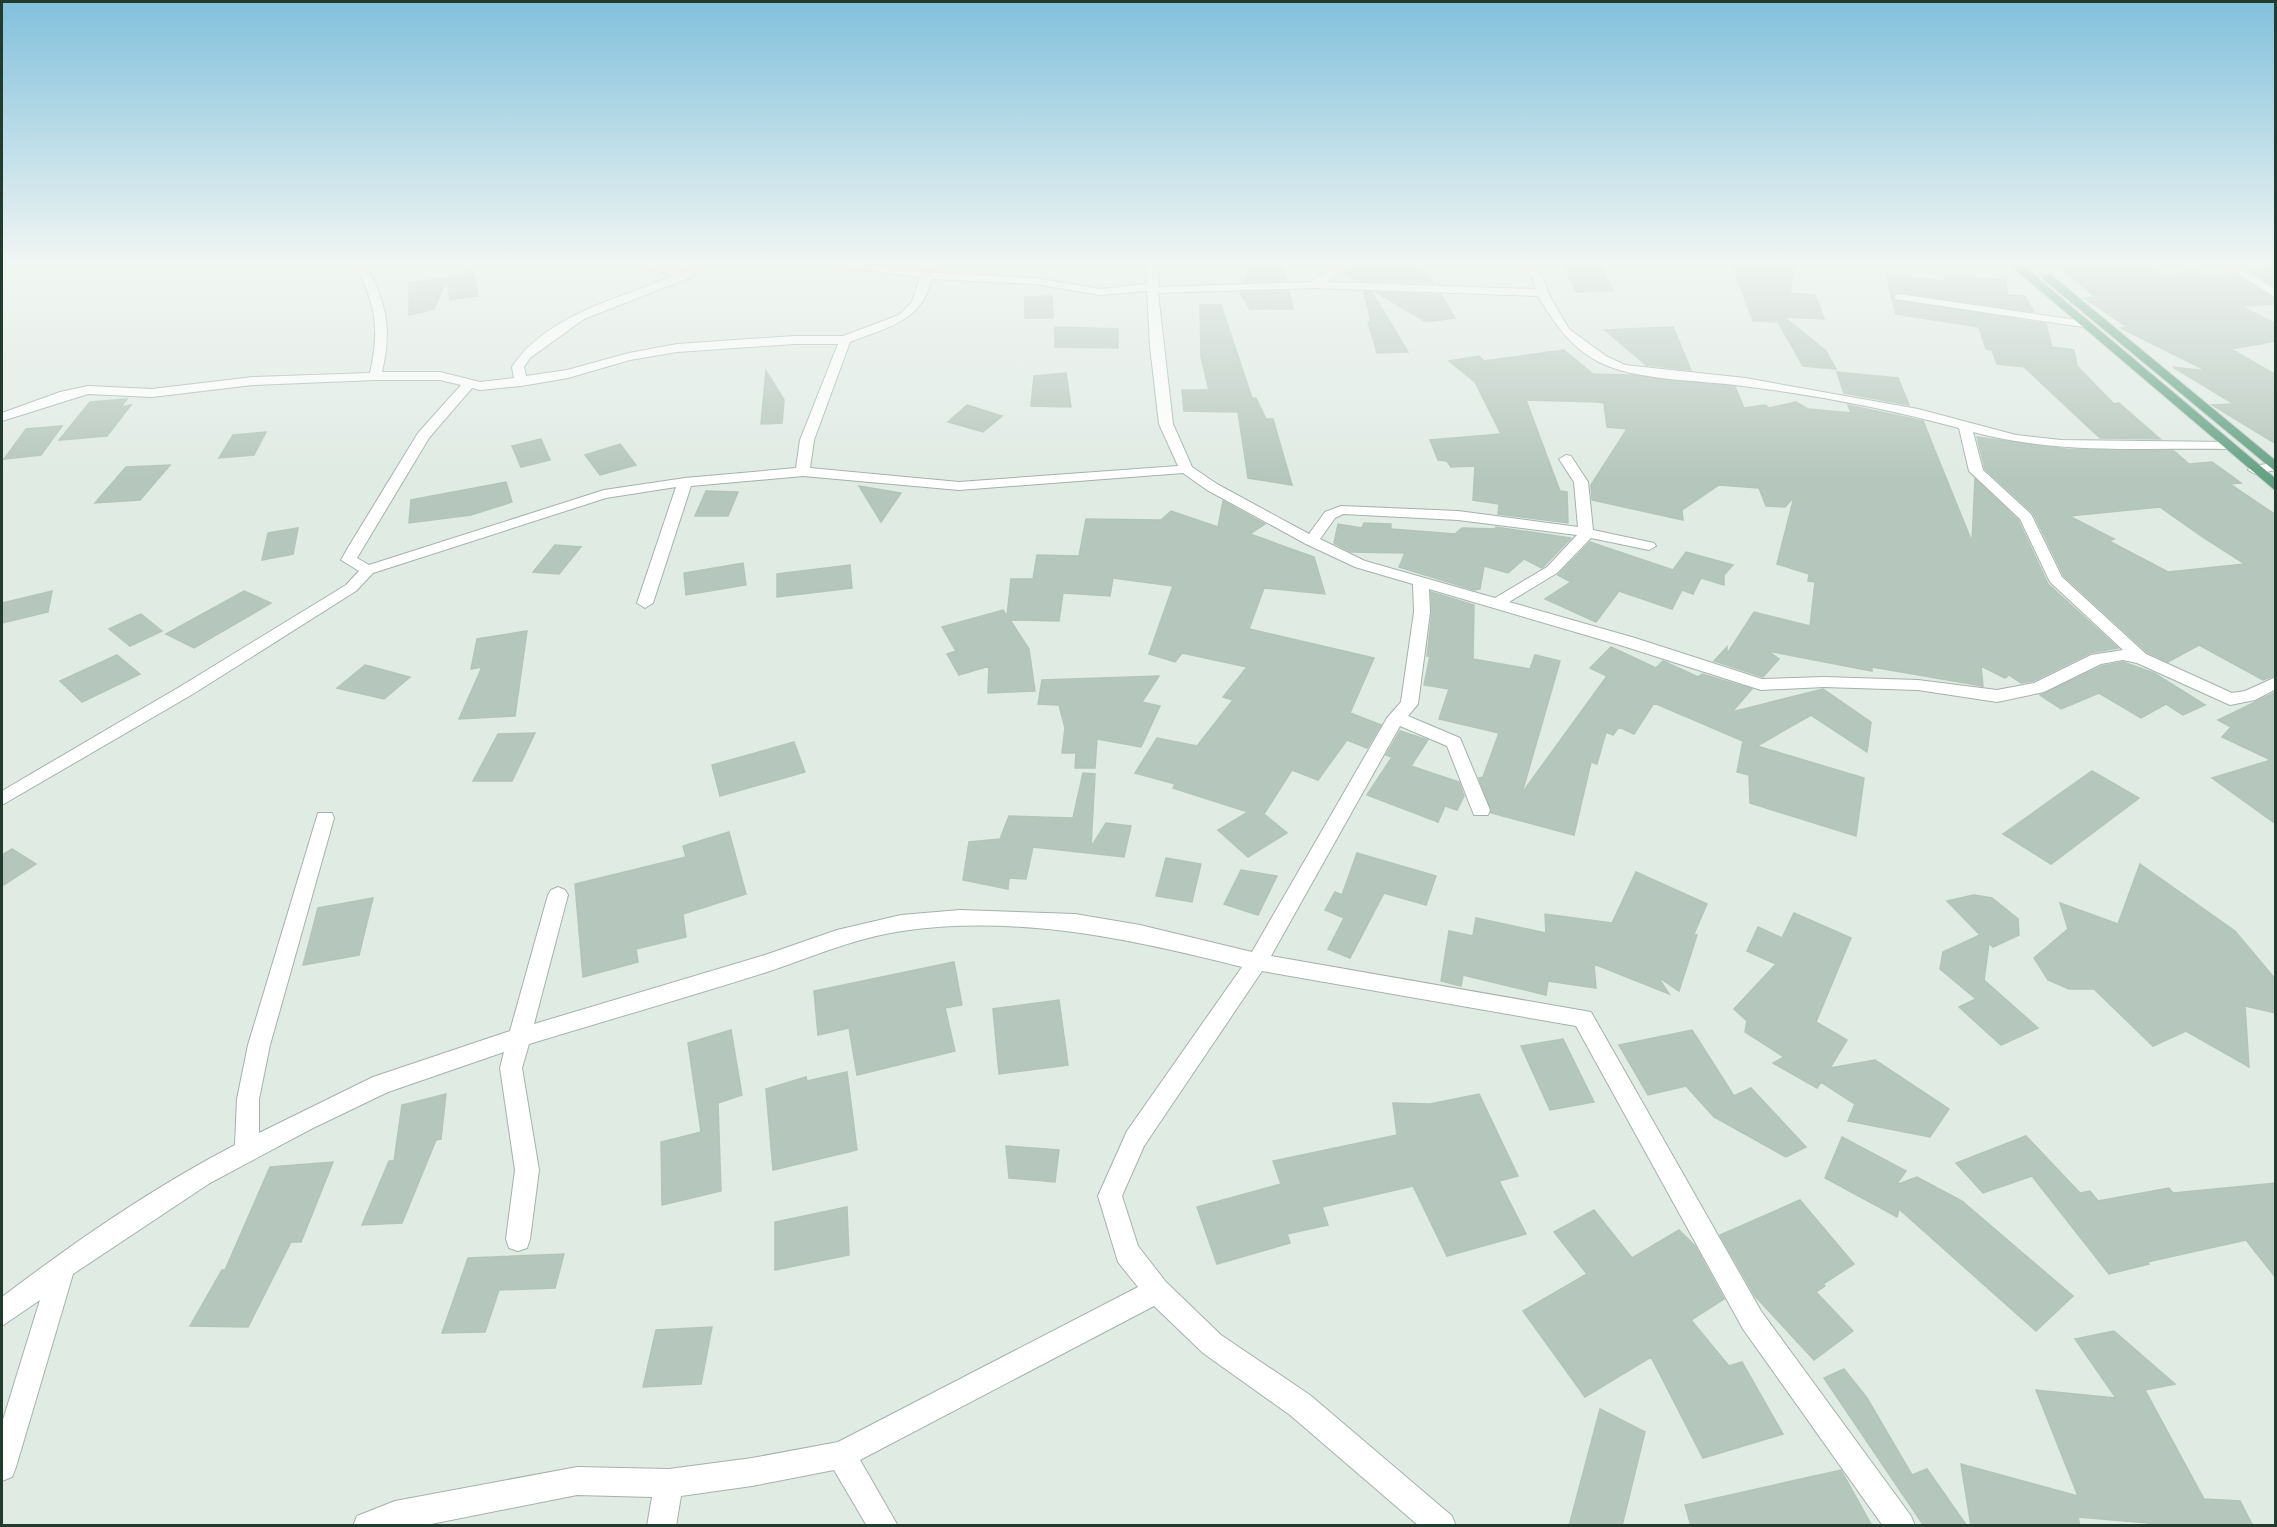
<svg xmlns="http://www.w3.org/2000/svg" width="2277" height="1527" viewBox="0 0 2277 1527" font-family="'Work Sans',sans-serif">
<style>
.building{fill:#b5c6bc;stroke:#b3c5b9;stroke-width:1.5;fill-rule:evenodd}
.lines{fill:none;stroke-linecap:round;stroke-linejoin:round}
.minor-casing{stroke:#a3b3aa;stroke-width:2}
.primary-casing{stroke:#c1c8c4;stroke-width:2}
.minor{fill:#fff;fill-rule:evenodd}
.primary{fill:#64a183;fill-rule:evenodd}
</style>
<rect width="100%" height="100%" fill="#e0ebe4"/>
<path class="building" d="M 472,264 L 478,296 L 450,300 L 447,279 L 434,309 L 409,315 L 409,283 L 461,275 Z
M 1251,264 L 1283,264 L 1287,281 L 1244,282 Z
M 1354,264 L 1414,264 L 1426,272 L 1433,283 L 1356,281 L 1343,273 Z
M 1563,264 L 1600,264 L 1614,291 L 1576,292 Z
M 1732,264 L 1795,264 L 1790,293 L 1815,295 L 1824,319 L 1784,317 L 1826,351 L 1836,369 L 1803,366 L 1778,322 L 1753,321 Z
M 2056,264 L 2144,264 L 2164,277 L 2190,270 L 2209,277 L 2234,273 L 2276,300 L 2276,304 L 2240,306 L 2276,324 L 2276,341 L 2231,349 L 2276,375 L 2276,444 L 2212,405 L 2234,404 L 2173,367 L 2207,371 L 2121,328 L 2127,327 L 2084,298 L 2095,297 Z
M 2276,266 L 2276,287 L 2250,270 Z
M 1886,274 L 1945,281 L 1944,274 L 2005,280 L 2008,295 L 2025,296 L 2034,312 L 1899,292 L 1893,294 L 1893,299 L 2046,324 L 2052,347 L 2074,350 L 2077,366 L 2114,404 L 2119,403 L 2160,439 L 2100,438 L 2024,367 L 1997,364 L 1992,350 L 1986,349 L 1979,327 L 1896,314 Z
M 1289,291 L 1293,309 L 1250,309 L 1240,293 Z
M 1364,292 L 1372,292 L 1408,352 L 1377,353 L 1368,322 L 1371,322 Z
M 1376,292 L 1441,295 L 1455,318 L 1426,322 Z
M 1052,296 L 1053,318 L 1025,318 L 1025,297 Z
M 1200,305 L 1221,305 L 1252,398 L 1256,398 L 1266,419 L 1273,419 L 1292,485 L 1248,478 L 1238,412 L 1184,411 L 1182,390 L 1209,390 L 1201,357 Z
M 1055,327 L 1118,329 L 1118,348 L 1055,347 Z
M 1673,327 L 1691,370 L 1646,365 L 1605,330 Z
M 1564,350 L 1593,374 L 1630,375 L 1735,387 L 1744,408 L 1765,405 L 1769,408 L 1796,402 L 1808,409 L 1851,413 L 1848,405 L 1923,421 L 1972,542 L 1975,479 L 2018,520 L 2048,584 L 2118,648 L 2090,653 L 2033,681 L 2021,683 L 2009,675 L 2005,678 L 1981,666 L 1983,686 L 1872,667 L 1872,671 L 1768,651 L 1779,659 L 1763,677 L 1714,661 L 1727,647 L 1727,654 L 1754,612 L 1810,626 L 1815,582 L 1808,581 L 1809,574 L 1777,564 L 1794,497 L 1785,507 L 1766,506 L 1759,488 L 1719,485 L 1682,510 L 1683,520 L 1592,500 L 1591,485 L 1627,429 L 1607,427 L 1604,403 L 1598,402 L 1526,400 L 1560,491 L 1567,492 L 1568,523 L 1498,514 L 1499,504 L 1473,500 L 1475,466 L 1451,467 L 1447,461 L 1438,460 L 1430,440 L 1501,434 L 1475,382 L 1449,361 L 1479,356 L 1484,361 Z
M 766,371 L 784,400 L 782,423 L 761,424 Z
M 1837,372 L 1898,378 L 1909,405 L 1844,393 Z
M 1066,373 L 1071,407 L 1031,406 L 1034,376 Z
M 127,399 L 121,407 L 131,405 L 107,436 L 59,440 L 90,402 Z
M 967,405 L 1002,416 L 983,432 L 948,422 Z
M 62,426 L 41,455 L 4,459 L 26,429 Z
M 266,432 L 254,455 L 219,458 L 233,435 Z
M 1977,437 L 2066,449 L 2174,451 L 2189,464 L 2212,462 L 2241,483 L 2230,484 L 2276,515 L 2276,675 L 2263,680 L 2199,645 L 2168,662 L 2147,652 L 2064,576 L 2033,513 L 1985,469 ZM 2160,507 L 2201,536 L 2245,564 L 2168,572 L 2109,541 L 2114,539 L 2069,516 Z
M 541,439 L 550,460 L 521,467 L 512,446 Z
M 620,444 L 636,465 L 600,475 L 585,455 Z
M 170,465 L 140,500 L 95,503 L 126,467 Z
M 506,482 L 512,502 L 471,515 L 409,523 L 411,500 Z
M 859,486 L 901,493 L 881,522 Z
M 706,491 L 738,492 L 728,516 L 695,516 Z
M 1223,501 L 1265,524 L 1250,534 L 1314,557 L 1325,594 L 1264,588 L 1249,629 L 1374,658 L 1350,713 L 1381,725 L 1367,748 L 1347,740 L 1318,780 L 1292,770 L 1264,814 L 1287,833 L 1248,857 L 1218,830 L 1248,812 L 1173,788 L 1175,784 L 1135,773 L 1157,738 L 1197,746 L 1233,700 L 1223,697 L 1247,667 L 1182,653 L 1175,662 L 1149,654 L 1173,586 L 1113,578 L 1110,596 L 1063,593 L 1059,621 L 1010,620 L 1029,649 L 1035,691 L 988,693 L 989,666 L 959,675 L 947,654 L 956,651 L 942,627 L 1003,610 L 1007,616 L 1011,579 L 1033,579 L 1037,555 L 1079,556 L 1086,519 L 1161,520 L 1171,511 L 1218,527 Z
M 1364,523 L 1391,524 L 1391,529 L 1455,534 L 1462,528 L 1496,529 L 1496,527 L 1571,538 L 1542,568 L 1524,559 L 1508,573 L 1484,566 L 1480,589 L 1474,590 L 1399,567 L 1405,553 L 1351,552 L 1334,543 L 1338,524 L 1362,528 Z
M 298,528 L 293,554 L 262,560 L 268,533 Z
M 1590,542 L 1673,570 L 1686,552 L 1733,565 L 1724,575 L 1724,585 L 1701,578 L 1693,594 L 1682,590 L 1672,609 L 1619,591 L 1596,622 L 1545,599 L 1571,582 L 1558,575 Z
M 555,545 L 581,547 L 559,574 L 533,572 Z
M 743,563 L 746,585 L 686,595 L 684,573 Z
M 850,565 L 852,588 L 777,597 L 777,574 Z
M 52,591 L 48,612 L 2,623 L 2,603 Z
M 244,591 L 271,603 L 194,648 L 166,634 Z
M 1431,592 L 1474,605 L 1473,659 L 1530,669 L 1535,655 L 1560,661 L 1522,793 L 1607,676 L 1590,668 L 1611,647 L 1656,668 L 1663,661 L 1698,677 L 1702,674 L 1752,689 L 1732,712 L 1823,689 L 1871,722 L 1867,752 L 1811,715 L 1757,746 L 1864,778 L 1856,836 L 1750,803 L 1749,775 L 1737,772 L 1743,741 L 1654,703 L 1634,734 L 1619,727 L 1613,735 L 1606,732 L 1597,764 L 1591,762 L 1574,835 L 1491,813 L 1479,778 L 1483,777 L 1499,733 L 1439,719 L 1449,689 L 1424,685 L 1430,656 L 1427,656 L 1432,612 Z
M 141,614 L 162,631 L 130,646 L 109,629 Z
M 527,631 L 515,716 L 459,719 L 482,667 L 471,669 L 477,639 Z
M 117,655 L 140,674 L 82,702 L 60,681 Z
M 2123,662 L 2154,673 L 2205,705 L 2183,715 L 2166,704 L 2141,718 L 2099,693 L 2061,709 L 2040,695 L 2102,666 Z
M 365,665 L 410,677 L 384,699 L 337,688 Z
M 1159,676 L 1142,702 L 1160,706 L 1141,747 L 1097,739 L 1095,768 L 1075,768 L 1076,753 L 1062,753 L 1065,728 L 1059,705 L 1038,704 L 1042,680 Z
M 2276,692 L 2276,824 L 2212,778 L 2271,760 L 2222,737 L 2231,727 L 2218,720 Z
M 1400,731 L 1428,740 L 1411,766 L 1459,782 L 1464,796 L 1457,810 L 1445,806 L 1438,822 L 1367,795 L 1392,757 L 1386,755 Z
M 535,733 L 512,781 L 473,781 L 498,734 Z
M 794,742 L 805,772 L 720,796 L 712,765 Z
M 2092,771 L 2139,798 L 2051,864 L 2003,834 Z
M 1083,773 L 1095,774 L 1091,847 L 1106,823 L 1131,826 L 1124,857 L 1033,847 L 1026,879 L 1009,878 L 1008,889 L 963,880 L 969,842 L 1000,839 L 1009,816 L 1073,818 Z
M 729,832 L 746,894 L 683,914 L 686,937 L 636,949 L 638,962 L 583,977 L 575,884 L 686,857 L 683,846 Z
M 12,849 L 36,864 L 2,886 L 2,855 Z
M 1357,853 L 1436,876 L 1426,905 L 1384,893 L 1350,958 L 1328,949 L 1344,918 L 1325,910 L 1335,892 L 1342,895 Z
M 1166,858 L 1201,864 L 1192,902 L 1156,896 Z
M 2140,864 L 2235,931 L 2276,980 L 2276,1013 L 2245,1006 L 2249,1067 L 2186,1031 L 2153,1046 L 2094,989 L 2069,989 L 2048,980 L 2034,958 L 2068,929 L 2060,903 L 2118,924 Z
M 1241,870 L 1277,876 L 1258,915 L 1224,904 Z
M 1636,872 L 1707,904 L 1694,934 L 1697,935 L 1679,991 L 1658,977 L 1669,994 L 1594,964 L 1596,988 L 1548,981 L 1546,995 L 1463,975 L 1461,986 L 1441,981 L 1449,931 L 1473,936 L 1476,918 L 1546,933 L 1545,914 L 1612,923 Z
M 1974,895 L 1992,898 L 2018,919 L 2019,935 L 1993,947 L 1989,943 L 1984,980 L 2038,1028 L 2001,1045 L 1959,1007 L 1976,999 L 1940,969 L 1943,952 L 1980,935 L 1947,901 Z
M 373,898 L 359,955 L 303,965 L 318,908 Z
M 1794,913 L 1851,938 L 1816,1022 L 1847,1040 L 1830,1068 L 1875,1060 L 1949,1109 L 1930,1137 L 1848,1121 L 1855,1104 L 1821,1082 L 1817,1088 L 1773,1063 L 1784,1057 L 1745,1032 L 1747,1021 L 1734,1009 L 1776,964 L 1747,951 L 1758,927 L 1782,938 Z
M 954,962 L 962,1005 L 945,1008 L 955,1051 L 857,1075 L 849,1028 L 818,1035 L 814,991 Z
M 1059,1000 L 1068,1065 L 999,1074 L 993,1009 Z
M 731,1030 L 742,1095 L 718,1103 L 721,1191 L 662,1205 L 661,1142 L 701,1132 L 688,1043 Z
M 1692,1030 L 1734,1096 L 1751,1088 L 1806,1147 L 1786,1157 L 1714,1117 L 1686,1086 L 1648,1095 L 1619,1045 Z
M 1563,1039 L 1594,1102 L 1550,1110 L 1521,1046 Z
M 847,1072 L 857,1150 L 773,1170 L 766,1089 L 806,1077 L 807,1081 Z
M 446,1094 L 441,1139 L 436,1140 L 402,1223 L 362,1225 L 389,1161 L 394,1161 L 402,1105 Z
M 1479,1094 L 1518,1176 L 1499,1181 L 1526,1234 L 1447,1256 L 1413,1186 L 1322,1207 L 1328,1225 L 1287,1234 L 1290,1243 L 1217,1264 L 1197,1207 L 1281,1184 L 1273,1161 L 1397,1135 L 1393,1103 L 1430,1104 Z
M 2026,1136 L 2080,1193 L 2090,1191 L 2098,1201 L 2169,1188 L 2173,1193 L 2276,1183 L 2276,1278 L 2246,1240 L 2147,1262 L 2149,1264 L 2109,1274 L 2032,1176 L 1983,1193 L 1956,1163 Z
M 1842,1137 L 1906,1171 L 1896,1185 L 1917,1177 L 1962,1201 L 2073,1296 L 2036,1331 L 1899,1209 L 1897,1217 L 1825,1178 Z
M 1006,1146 L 1059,1150 L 1055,1182 L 1009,1178 Z
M 333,1162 L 301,1242 L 291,1242 L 248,1327 L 190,1326 L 222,1270 L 225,1270 L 270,1167 Z
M 1800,1200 L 1854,1264 L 1823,1284 L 1825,1286 L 1816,1292 L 1853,1331 L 1814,1360 L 1755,1296 L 1720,1235 Z
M 847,1207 L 849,1255 L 775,1270 L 775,1222 Z
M 1594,1210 L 1632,1258 L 1679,1230 L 1695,1246 L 1724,1299 L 1691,1320 L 1729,1366 L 1742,1362 L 1783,1434 L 1703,1458 L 1651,1357 L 1585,1397 L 1523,1311 L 1587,1274 L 1554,1232 Z
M 564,1254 L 555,1288 L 499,1290 L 485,1332 L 442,1333 L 468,1258 Z
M 712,1327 L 701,1384 L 643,1387 L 656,1330 Z
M 2114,1331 L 2175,1384 L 2145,1390 L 2204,1499 L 2240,1501 L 2253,1526 L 2149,1526 L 2148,1523 L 2078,1517 L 2080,1526 L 1971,1526 L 1961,1464 L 2078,1496 L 2036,1390 L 2116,1398 L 2075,1339 Z
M 1844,1369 L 1867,1398 L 1912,1475 L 1927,1469 L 1967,1526 L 1924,1526 L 1824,1378 Z
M 1600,1409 L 1645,1432 L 1622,1526 L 1569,1526 Z
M 1841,1470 L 1872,1526 L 1691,1526 L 1685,1505 Z"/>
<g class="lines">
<g class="minor-casing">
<path id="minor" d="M 355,264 L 365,264 C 387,304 392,327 382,372 L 440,372 L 480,382 L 514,378 L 512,367 C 546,315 620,298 674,276 L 637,264 L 655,264 L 684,272 L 698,264 L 711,264 L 689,278 L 584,319 L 530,358 L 524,367 L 526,376 L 567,370 L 629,353 L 677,344 L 794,336 L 843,336 L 899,315 L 912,302 L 920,277 L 841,267 L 836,264 L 867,264 L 926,272 L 1035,278 L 1100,289 L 1147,284 L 1146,264 L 1156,264 L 1159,287 L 1311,282 L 1339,264 L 1352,264 L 1326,282 L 1536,289 L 1533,278 L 1520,264 L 1531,264 L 1543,277 L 1548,293 L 1569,329 L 1606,356 L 1625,365 L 1745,378 L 1918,409 L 2016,435 L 2061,440 L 2230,442 L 2230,448 L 2225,449 C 2140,448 2055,454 1973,432 L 1983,470 L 2031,514 L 2062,577 L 2146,654 L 2232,693 L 2245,691 L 2276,677 L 2276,689 L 2255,700 L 2230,705 L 2137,663 L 2123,660 L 2101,664 L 2044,692 L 1997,702 L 1918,690 L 1824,687 L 1761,690 L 1623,646 L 1429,589 L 1430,612 L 1418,704 L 1408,716 L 1460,738 L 1490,810 L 1488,815 L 1474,815 L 1447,746 L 1400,726 L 1271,956 L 1591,1012 L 1761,1311 L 1911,1516 L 1915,1526 L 1883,1526 L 1743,1329 L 1576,1026 L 1262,971 L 1144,1146 L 1122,1196 L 1138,1246 L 1166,1282 L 1221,1335 L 1310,1395 L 1452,1516 L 1456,1526 L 1419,1526 L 1290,1415 L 1203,1353 L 1154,1306 L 860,1460 L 898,1526 L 867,1526 L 834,1470 L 752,1486 L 681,1496 L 676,1526 L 647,1526 L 652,1497 L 577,1495 L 421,1526 L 353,1526 L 357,1516 L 395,1501 L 577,1467 L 669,1469 L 752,1458 L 838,1442 L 1138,1287 L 1118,1262 L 1098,1196 L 1127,1131 L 1242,967 C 1131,939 1017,914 902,931 C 855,938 812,957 767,972 C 688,997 608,1020 529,1044 L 522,1068 L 539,1170 L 530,1239 L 527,1248 L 518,1251 L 509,1248 L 506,1239 L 515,1170 L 500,1068 L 504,1052 L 388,1092 L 311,1129 L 210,1183 L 73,1274 L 16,1467 L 12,1477 L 2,1481 L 2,1423 L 40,1300 L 2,1326 L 2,1297 C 76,1241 152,1188 235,1145 L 237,1099 L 248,1045 L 318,813 L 332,813 L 334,818 L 270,1045 L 259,1099 L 259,1133 L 373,1077 L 510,1031 L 548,895 L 551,890 L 558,887 L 565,890 L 568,895 L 534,1024 L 765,955 L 837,930 L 901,915 L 960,910 L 1075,914 L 1140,925 L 1252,952 L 1387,718 L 1401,702 L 1414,612 L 1413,584 L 1355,567 L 1306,544 L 1207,490 L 1183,473 L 959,490 L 803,476 L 691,486 L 653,603 L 645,608 L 637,603 L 676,487 L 606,498 L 373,573 L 356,591 L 193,694 L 2,805 L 2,791 L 181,686 L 346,585 L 359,571 L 341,560 L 349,546 L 418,433 L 461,385 L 440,380 L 375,380 L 253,385 L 152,397 L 88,394 L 2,421 L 2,413 L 60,392 L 88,386 L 152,389 L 253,377 L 370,373 C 380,328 376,305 355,264 ZM 931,279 L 1035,284 L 1100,295 L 1147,291 L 1150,346 L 1159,424 L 1178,466 L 959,482 L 810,468 L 814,440 L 850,342 C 885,328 924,321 931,279 ZM 1314,288 L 1538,296 C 1555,324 1570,347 1599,362 C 1635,381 1702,380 1743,386 C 1815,395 1889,409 1959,428 L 1969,471 L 2020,519 L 2050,582 L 2123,650 L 2091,655 L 2034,683 L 1997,690 L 1918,680 L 1824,677 L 1762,679 L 1635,638 L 1509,602 L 1557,573 L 1591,538 L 1649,550 L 1656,546 L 1654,543 L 1593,530 L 1588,482 L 1571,456 L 1566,455 L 1559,459 L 1574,482 L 1578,527 L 1458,511 L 1341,506 L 1325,512 L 1309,534 L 1217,484 L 1192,467 L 1173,424 L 1158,293 ZM 794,344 L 838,344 L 800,440 L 796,468 L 685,478 L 604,490 L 369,565 L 357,558 L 429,438 L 472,388 L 480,390 L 521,386 L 568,378 L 630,360 L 677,352 ZM 1343,514 L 1458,520 L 1577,535 L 1547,567 L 1495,598 L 1365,561 L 1320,539 L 1335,518 Z
M 2224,264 L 2236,264 L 2276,290 L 2276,298 Z
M 1899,294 L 2083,321 L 2089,324 L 2083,327 L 1895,299 L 1895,295 Z
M 2276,462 L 2276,470 L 2255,474 L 2248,470 L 2250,467 Z"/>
</g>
<g class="primary-casing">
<path id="primary" d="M 2009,264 L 2021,264 L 2276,479 L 2276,491 Z
M 2043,275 L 2051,275 L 2276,461 L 2276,472 L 2043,279 Z"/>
</g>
<use href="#minor" class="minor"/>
<use href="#primary" class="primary"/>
</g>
<linearGradient id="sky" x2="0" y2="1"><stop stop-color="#81c0dc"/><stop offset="0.55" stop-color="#f1f6f3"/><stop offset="1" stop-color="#f1f6f3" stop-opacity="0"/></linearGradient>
<rect width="2277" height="478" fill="url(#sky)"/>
<rect width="2277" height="1527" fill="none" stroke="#213b2e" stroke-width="6"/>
</svg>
